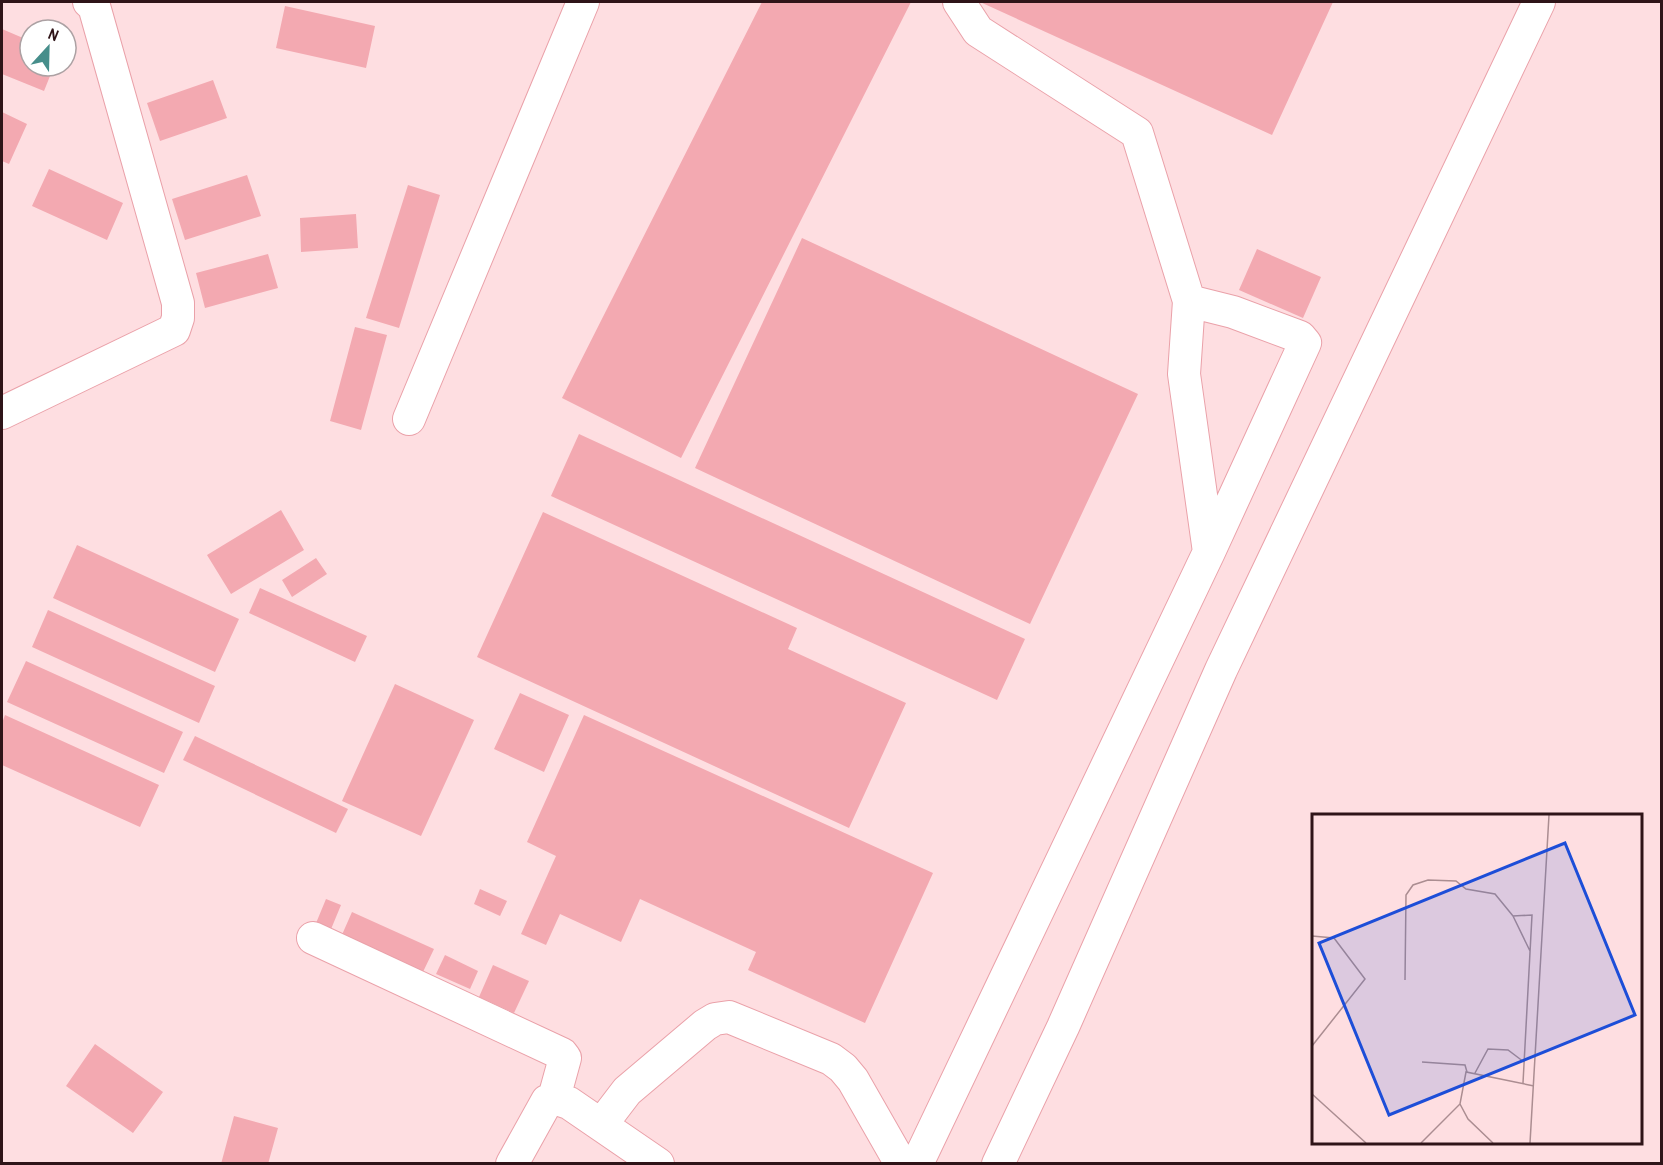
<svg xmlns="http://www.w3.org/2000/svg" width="1663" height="1165" viewBox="0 0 1663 1165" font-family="'Archivo Narrow',sans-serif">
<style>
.building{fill:#f3a9b1}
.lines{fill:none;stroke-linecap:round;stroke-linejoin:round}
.minor-casing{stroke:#eaa1a9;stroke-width:34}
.minor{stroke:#fff;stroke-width:32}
.inset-road{fill:none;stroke:#ab8d91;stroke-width:1.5}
.view{fill:#1d4ed8;fill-opacity:0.15;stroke:#1d4ed8;stroke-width:3}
.inset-edge{fill:none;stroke:#2f1418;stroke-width:3}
</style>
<rect width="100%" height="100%" fill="#fedee1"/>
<path class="building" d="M 762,2 L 911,2 L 681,458 L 562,398 Z
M 980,2 L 1333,2 L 1272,135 Z
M 285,6 L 375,26 L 366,68 L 276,48 Z
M 2,29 L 30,41 L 30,66 L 54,66 L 44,91 L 2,74 Z
M 213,80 L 227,118 L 160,141 L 147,103 Z
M 2,112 L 27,124 L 9,164 L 2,161 Z
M 49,169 L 123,203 L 107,240 L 32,206 Z
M 247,175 L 261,216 L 185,240 L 172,199 Z
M 408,185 L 440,195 L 399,328 L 366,318 Z
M 356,214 L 358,248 L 301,252 L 300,218 Z
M 802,238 L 1138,394 L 1030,624 L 695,468 Z
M 1257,249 L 1321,277 L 1303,318 L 1239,290 Z
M 268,254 L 278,288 L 205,308 L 196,273 Z
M 355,327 L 387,335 L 361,430 L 330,421 Z
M 579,434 L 1025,639 L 997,700 L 551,496 Z
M 281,510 L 304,550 L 231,594 L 207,555 Z
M 543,512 L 797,628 L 788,649 L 906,703 L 849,828 L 477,657 Z
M 77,545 L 239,619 L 215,672 L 53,598 Z
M 316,558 L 327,574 L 292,597 L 282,580 Z
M 260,588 L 367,636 L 355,662 L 249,613 Z
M 48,610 L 215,686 L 199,723 L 32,647 Z
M 26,661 L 183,732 L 164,773 L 7,702 Z
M 395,684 L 474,720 L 421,836 L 342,801 Z
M 520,693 L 569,715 L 544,772 L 494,749 Z
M 5,715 L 159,785 L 140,827 L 2,765 L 2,723 Z
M 584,715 L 933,873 L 865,1023 L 748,970 L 756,952 L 640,899 L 621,942 L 560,914 L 546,945 L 521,934 L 556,856 L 527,842 Z
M 195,736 L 348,809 L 336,833 L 183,760 Z
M 480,889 L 507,901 L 500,916 L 474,904 Z
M 326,899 L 341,905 L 329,934 L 314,928 Z
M 352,912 L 434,949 L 422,974 L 341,937 Z
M 445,955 L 478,971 L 470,989 L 436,974 Z
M 493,965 L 529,981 L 514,1013 L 479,997 Z
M 95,1044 L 163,1092 L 133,1133 L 66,1086 Z
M 234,1116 L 278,1128 L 268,1164 L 221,1164 Z"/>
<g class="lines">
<g class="minor-casing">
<path id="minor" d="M 1189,301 L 1184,374 L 1209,552
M 2,413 L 174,330 L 178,318 L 178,303 L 94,6 L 89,2
M 409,419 L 583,2
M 313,938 L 562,1054 L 565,1058 L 554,1098
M 601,1125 L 627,1091 L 705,1025 L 715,1019 L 729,1017 L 831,1059 L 843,1068 L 853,1080 L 901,1164
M 512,1164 L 547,1101 L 554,1098 L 569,1103 L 658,1164
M 917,1164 L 1209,552 L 1305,343 L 1300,337 L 1233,312 L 1189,301 L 1137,133 L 978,31 L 959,2
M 998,1164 L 1063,1027 L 1221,670 L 1539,2"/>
</g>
<use href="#minor" class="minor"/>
</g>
<g transform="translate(1312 814)">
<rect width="330" height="330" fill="#fedee1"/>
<path class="inset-road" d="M 201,102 L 218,137M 0,122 L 22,124 L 53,165 L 0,232M 93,166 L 94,81 L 101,71 L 116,66 L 144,67 L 154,75 L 183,80 L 201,102 L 220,101 L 211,269M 110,248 L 153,251 L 155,258M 163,259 L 176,235 L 196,236 L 212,248M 0,280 L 54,329M 148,290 L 156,305 L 181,329M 109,329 L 148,290 L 154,258 L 222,272M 218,329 L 237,1"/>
<path class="view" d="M 253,29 L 323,201 L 77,301 L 7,129 Z"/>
<rect width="330" height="330" class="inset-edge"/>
</g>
<rect width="1663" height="1165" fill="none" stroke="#2f1418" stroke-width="6"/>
<g transform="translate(48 48) rotate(22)"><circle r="28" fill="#ffffff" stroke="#aca1a3" stroke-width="1.5"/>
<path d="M0-4.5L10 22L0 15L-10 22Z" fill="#468e8b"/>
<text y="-9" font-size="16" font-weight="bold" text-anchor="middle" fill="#2f1418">N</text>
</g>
</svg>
